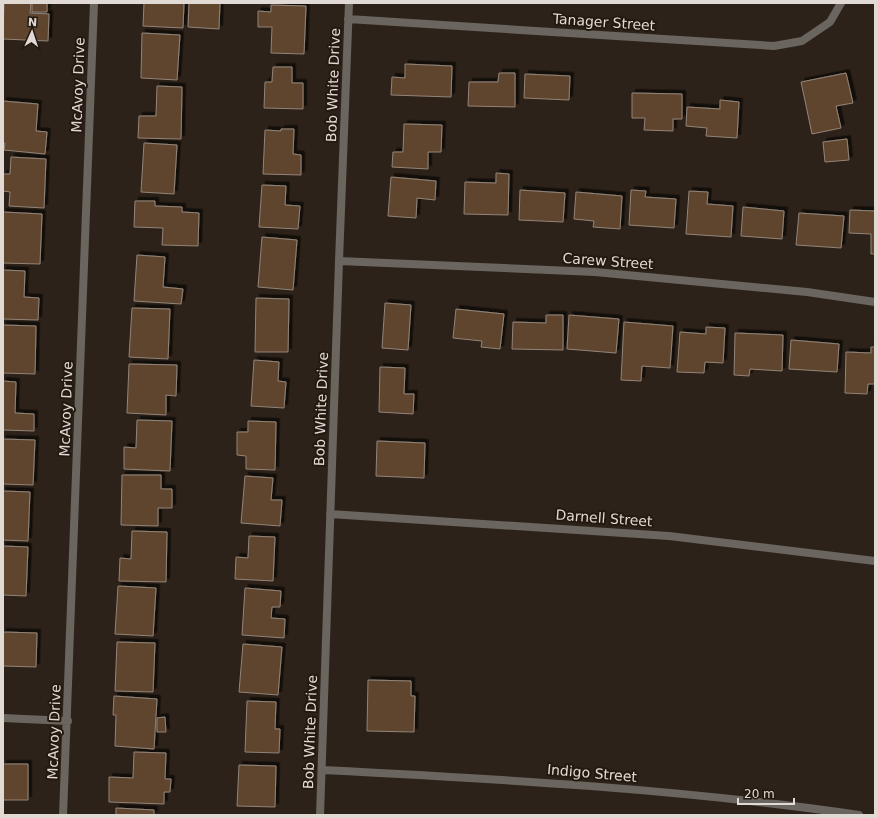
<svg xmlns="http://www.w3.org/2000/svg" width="878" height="818" viewBox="0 0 878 818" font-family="'DejaVu Sans',sans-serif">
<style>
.building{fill:#5f452d;stroke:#928479;filter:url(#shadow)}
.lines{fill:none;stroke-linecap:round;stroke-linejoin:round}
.minor{stroke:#6a655f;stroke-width:8}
.labels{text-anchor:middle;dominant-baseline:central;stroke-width:4;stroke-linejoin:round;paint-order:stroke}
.street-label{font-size:14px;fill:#e1dad4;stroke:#231910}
</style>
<defs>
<filter id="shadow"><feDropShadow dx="3.5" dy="-3.5" stdDeviation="0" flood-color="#0009"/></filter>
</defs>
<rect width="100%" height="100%" fill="#2d2219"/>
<path class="building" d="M 4,3 L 31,3 L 30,13 L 49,14 L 48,41 L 3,39 Z
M 32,3 L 47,3 L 47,12 L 32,12 Z
M 144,3 L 184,3 L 183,28 L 143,26 Z
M 189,3 L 220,3 L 219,29 L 188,27 Z
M 271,5 L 306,6 L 304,54 L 271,53 L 272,27 L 258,27 L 258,11 L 271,12 Z
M 142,33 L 180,35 L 177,80 L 141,78 Z
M 405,64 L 452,66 L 451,97 L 391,95 L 392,77 L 405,78 Z
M 273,67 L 292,67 L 292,83 L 303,83 L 303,109 L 264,108 L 265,82 L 272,82 Z
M 499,73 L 515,73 L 515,107 L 468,106 L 469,82 L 498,82 Z
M 846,73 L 853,103 L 836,106 L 841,128 L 812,134 L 801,82 Z
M 525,74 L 570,76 L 569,100 L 524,98 Z
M 157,86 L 182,87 L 181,139 L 138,138 L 139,116 L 156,116 Z
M 632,93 L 682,94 L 682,119 L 673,119 L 673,131 L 644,130 L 645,118 L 632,118 Z
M 720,100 L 739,102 L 737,138 L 706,136 L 707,128 L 686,126 L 687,107 L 720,109 Z
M 3,101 L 38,104 L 36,131 L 47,132 L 45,154 L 4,150 L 5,143 L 3,143 Z
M 404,124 L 442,125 L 441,152 L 428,152 L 428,169 L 392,167 L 393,152 L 403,152 Z
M 281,129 L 294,129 L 293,154 L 301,155 L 301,175 L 263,174 L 265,130 L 281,131 Z
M 847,139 L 849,160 L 825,162 L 823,142 Z
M 144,143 L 177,145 L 174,194 L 141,192 Z
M 11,157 L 46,159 L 44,208 L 9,206 L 10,192 L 3,191 L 3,174 L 10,174 Z
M 496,173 L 509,174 L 508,215 L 464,214 L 465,182 L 496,183 Z
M 391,177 L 436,181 L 435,200 L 417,198 L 416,218 L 388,216 Z
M 262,185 L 286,186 L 285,205 L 300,206 L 298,229 L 259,227 Z
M 520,190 L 565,193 L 563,222 L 519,220 Z
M 631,190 L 646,191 L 645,197 L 676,199 L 674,228 L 629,225 Z
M 689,191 L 708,192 L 707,204 L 733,206 L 731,237 L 686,234 Z
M 576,192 L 622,196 L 620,229 L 593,227 L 594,221 L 574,219 Z
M 135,201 L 155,201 L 155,206 L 182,207 L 182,212 L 199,213 L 198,246 L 162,245 L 163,228 L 134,227 Z
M 743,207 L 784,211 L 782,239 L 741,236 Z
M 850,210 L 875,211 L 875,254 L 871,254 L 871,234 L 849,233 Z
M 3,212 L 42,214 L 40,264 L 3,263 Z
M 799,213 L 844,216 L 841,248 L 796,245 Z
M 262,237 L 297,240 L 293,290 L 258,287 Z
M 137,255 L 165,257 L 163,287 L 183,289 L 181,304 L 134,301 Z
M 3,270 L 25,271 L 24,297 L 39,298 L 38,320 L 3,319 Z
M 256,298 L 289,299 L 288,352 L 255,352 Z
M 385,303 L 411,305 L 408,350 L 382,348 Z
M 132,308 L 170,309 L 168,359 L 129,357 Z
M 456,309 L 504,314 L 500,349 L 481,347 L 482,341 L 453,338 Z
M 546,315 L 563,315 L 563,350 L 512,349 L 513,322 L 546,323 Z
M 569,315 L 619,319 L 616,353 L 567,349 Z
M 624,322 L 673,326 L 670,368 L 642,366 L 641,381 L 621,380 Z
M 3,325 L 36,326 L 35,374 L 3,373 Z
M 706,327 L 725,328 L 723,363 L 705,362 L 704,373 L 677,372 L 680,332 L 706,334 Z
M 735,333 L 783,335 L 782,371 L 750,369 L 749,376 L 734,375 Z
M 791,340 L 839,344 L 837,372 L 789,369 Z
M 871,347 L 875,347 L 875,384 L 868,384 L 867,394 L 845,393 L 846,352 L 871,353 Z
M 254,360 L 279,362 L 278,381 L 286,382 L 284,408 L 251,406 Z
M 129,364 L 177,365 L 176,396 L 166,395 L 166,415 L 127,413 Z
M 380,367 L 405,368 L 404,394 L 414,394 L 413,414 L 379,412 Z
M 3,381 L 16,382 L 15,413 L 34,414 L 34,431 L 3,430 Z
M 137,420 L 172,421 L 170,471 L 124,469 L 124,447 L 136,448 Z
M 248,421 L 276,422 L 275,470 L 246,469 L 246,456 L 237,455 L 237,432 L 248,432 Z
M 3,439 L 35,440 L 33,485 L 3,484 Z
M 377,441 L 425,443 L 424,478 L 376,476 Z
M 122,475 L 161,475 L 161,489 L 172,489 L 172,508 L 158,508 L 158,526 L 121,525 Z
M 245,476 L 273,478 L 271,500 L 282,500 L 280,526 L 241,523 Z
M 3,491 L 30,492 L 28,541 L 3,540 Z
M 132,531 L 167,532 L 166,582 L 119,581 L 120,558 L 131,559 Z
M 249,536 L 275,537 L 273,581 L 235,579 L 236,557 L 248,558 Z
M 3,546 L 28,547 L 26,596 L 3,595 Z
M 118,586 L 156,588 L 153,636 L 115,634 Z
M 245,588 L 281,591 L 280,607 L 272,607 L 271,618 L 285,619 L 284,638 L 242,635 Z
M 3,632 L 37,633 L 36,667 L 3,666 Z
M 117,642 L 155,643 L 153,692 L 115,691 Z
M 243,644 L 282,647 L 278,695 L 239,692 Z
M 368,680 L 411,681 L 411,696 L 415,696 L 414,732 L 367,731 Z
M 114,696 L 157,699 L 154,749 L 115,746 L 116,715 L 113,715 Z
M 247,701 L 276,702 L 275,729 L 280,729 L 279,753 L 245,752 Z
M 165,717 L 166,732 L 157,732 L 157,718 Z
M 134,752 L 166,753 L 165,779 L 171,779 L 170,792 L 164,792 L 164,804 L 109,802 L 109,777 L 133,778 Z
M 3,764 L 28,764 L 28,800 L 3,800 Z
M 239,765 L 276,766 L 275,807 L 237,806 Z
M 116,808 L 154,810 L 154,815 L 116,815 Z"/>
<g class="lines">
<path class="minor" d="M 348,19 L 774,46 L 802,41 L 830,22 L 841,3
M 339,261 L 595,272 L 807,292 L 875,302
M 330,514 L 669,536 L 875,561
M 3,718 L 68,721
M 322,770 C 501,779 681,789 859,815
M 63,815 L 94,3
M 320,815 L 339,261 L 349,3"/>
</g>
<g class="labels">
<g class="street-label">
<text transform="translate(604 22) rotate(4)">Tanager Street</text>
<text transform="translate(78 85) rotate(-88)">McAvoy Drive</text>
<text transform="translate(333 85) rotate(-88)">Bob White Drive</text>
<text transform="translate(608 261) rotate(4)">Carew Street</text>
<text transform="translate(66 409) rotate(-88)">McAvoy Drive</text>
<text transform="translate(321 409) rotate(-88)">Bob White Drive</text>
<text transform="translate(604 518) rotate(4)">Darnell Street</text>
<text transform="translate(54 732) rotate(-88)">McAvoy Drive</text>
<text transform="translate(310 732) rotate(-88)">Bob White Drive</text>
<text transform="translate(592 773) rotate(5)">Indigo Street</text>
</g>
</g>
<rect width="878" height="818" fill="none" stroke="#e1dad4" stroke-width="8"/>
<g transform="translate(32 32) rotate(3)" stroke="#231910" stroke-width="3" paint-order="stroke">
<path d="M0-3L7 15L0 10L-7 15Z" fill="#e1dad4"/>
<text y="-6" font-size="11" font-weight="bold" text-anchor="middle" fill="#e1dad4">N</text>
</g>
<path d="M738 798v6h56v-6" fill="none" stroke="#e1dad4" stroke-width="2"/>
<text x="744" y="798" font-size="12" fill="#e1dad4" stroke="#231910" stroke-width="3" paint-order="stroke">20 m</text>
</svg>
